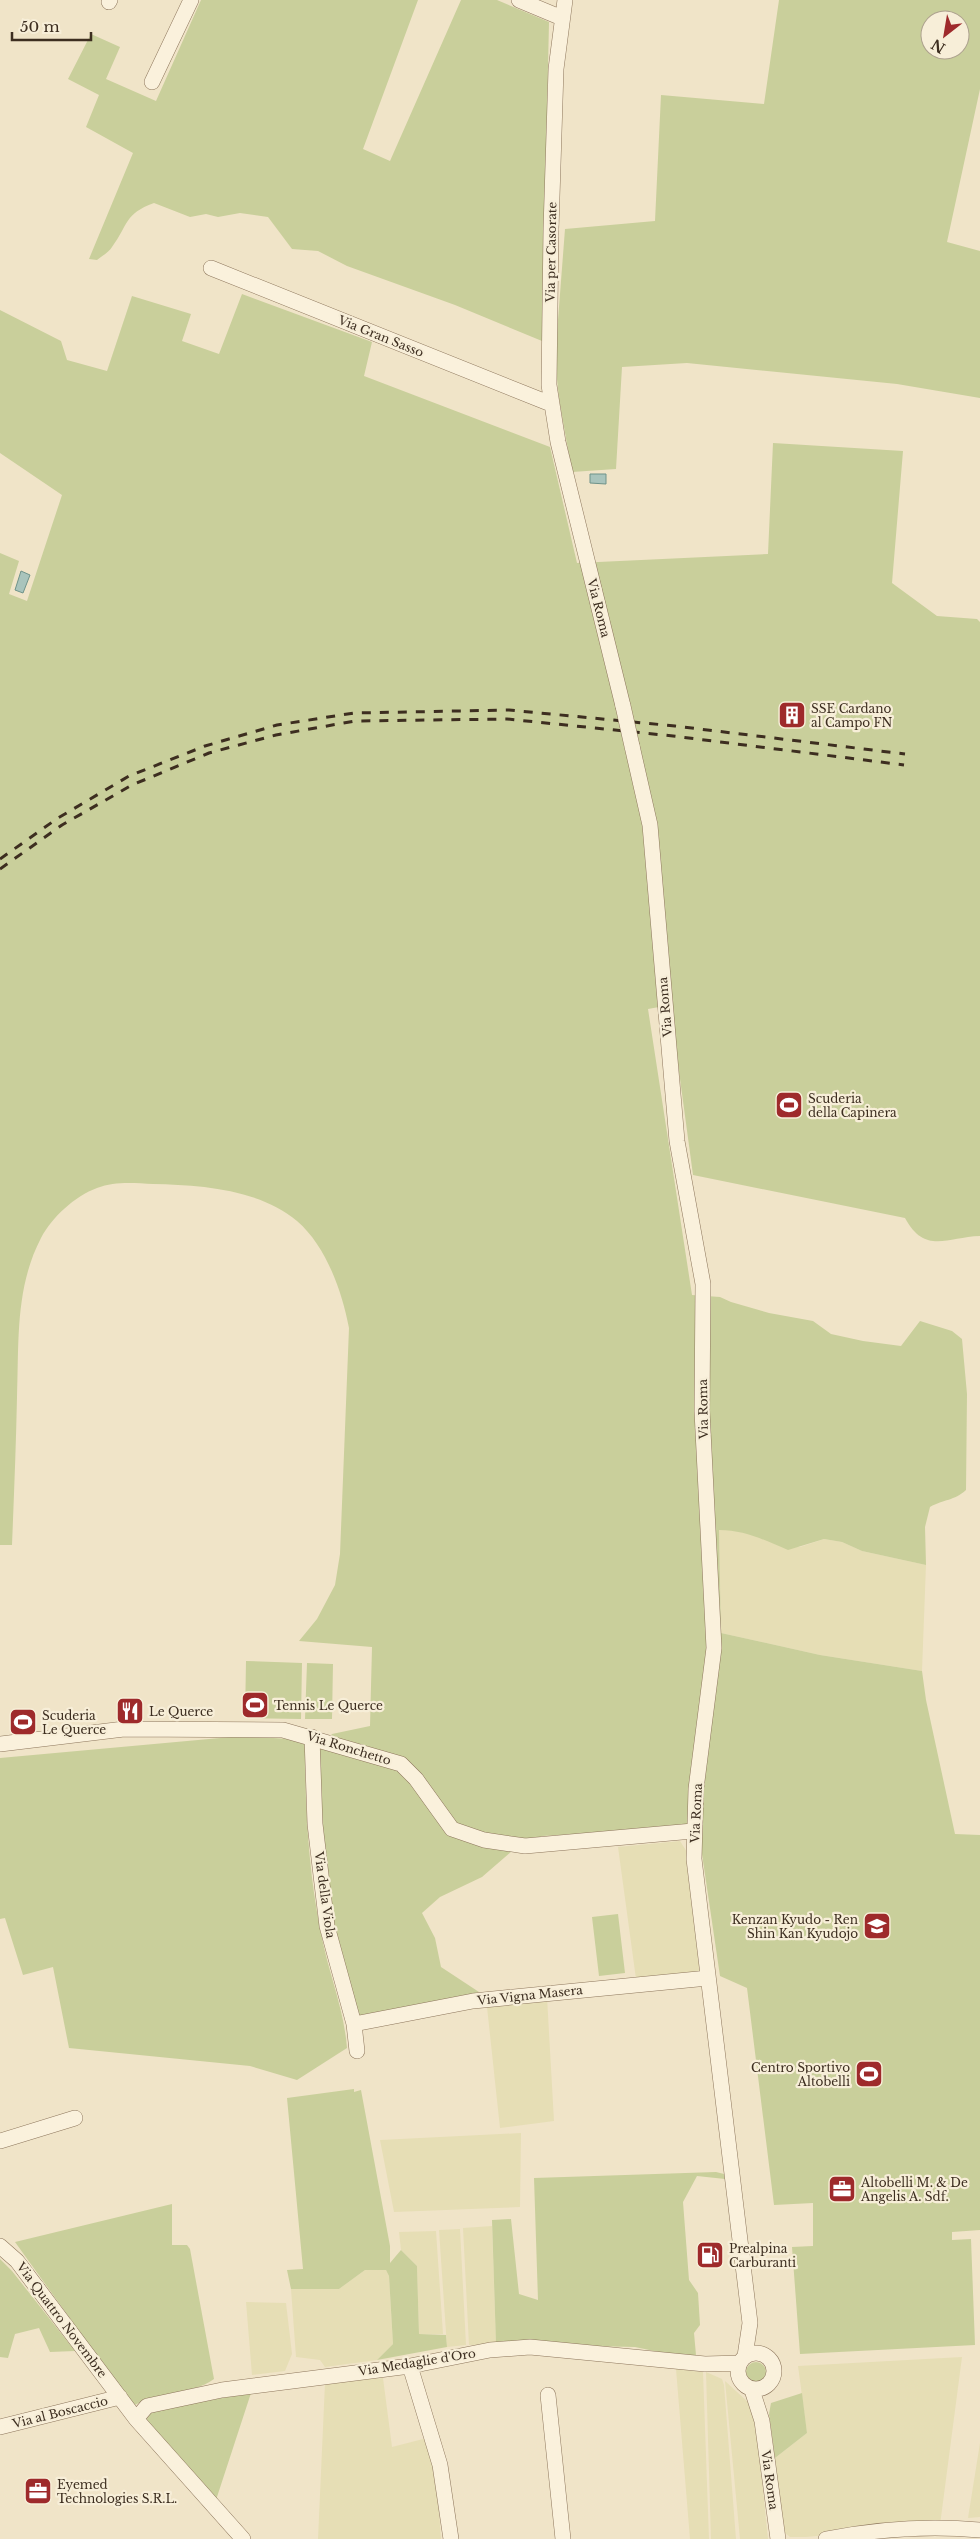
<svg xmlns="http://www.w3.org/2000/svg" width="980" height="2539" viewBox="0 0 980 2539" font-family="'Libre Baskerville',serif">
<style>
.farmland{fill:#e6deb5}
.green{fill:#c9cf9b;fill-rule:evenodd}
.water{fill:#a9c4bc;stroke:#6f938a}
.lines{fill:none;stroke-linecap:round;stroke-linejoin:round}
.minor-casing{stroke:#8d765c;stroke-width:16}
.minor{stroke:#faf1dc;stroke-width:15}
.rail{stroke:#3d2e20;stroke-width:3;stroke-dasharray:9 9;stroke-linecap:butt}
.minor-bridge-casing{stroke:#8d765c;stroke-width:16;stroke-linecap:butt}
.minor-bridge{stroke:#faf1dc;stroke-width:15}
.labels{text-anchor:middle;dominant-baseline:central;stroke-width:4.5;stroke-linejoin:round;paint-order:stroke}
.street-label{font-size:12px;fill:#3d2e20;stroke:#f7eed8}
.poi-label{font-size:12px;fill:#3d2e20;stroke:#f7eed8;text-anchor:start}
</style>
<rect width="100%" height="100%" fill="#f0e4c8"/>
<path class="farmland" d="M 719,1529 L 742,1531 L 765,1538 L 777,1545 L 800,1547 L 824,1539 L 842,1542 L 862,1551 L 926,1565 L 922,1671 L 820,1655 L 721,1633 Z
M 680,1841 L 687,1852 L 700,1973 L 636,1979 L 618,1847 Z
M 547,1997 L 554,2121 L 500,2128 L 487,2007 Z
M 521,2133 L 520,2207 L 394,2212 L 380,2140 Z
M 492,2226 L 496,2344 L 469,2345 L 463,2228 Z
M 460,2229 L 466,2345 L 447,2347 L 439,2230 Z
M 436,2231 L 443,2334 L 419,2334 L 417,2266 L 401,2250 L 399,2232 Z
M 365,2270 L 386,2270 L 389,2276 L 393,2344 L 377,2360 L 325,2367 L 320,2360 L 296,2357 L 291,2289 L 339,2289 Z
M 246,2302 L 286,2303 L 292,2354 L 285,2371 L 252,2375 Z
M 962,2357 L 940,2525 L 806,2537 L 790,2537 L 783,2531 L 775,2458 L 807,2433 L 798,2366 Z
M 676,2369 L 703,2372 L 709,2539 L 690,2539 Z
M 706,2372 L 722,2379 L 724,2385 L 736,2539 L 711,2539 Z
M 383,2378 L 392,2447 L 427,2438 L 436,2468 L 441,2539 L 318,2539 L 325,2383 Z
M 725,2381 L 748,2402 L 756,2421 L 768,2539 L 740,2539 Z
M 980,2443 L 980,2517 L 968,2518 Z"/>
<path class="green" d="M 201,0 L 418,0 L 363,149 L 390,161 L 461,0 L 497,0 L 549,22 L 542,341 L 455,305 L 347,266 L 318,251 L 292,249 L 268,217 L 240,213 L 218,217 L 206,214 L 190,217 L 154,203 C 124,214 129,224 112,247 C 109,252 102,256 97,260 L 89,259 L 133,153 L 86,127 L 99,95 L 68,79 L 91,34 L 120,47 L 106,79 L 156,101 Z
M 779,0 L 980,0 L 980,89 L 947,242 L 980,251 L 980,398 L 897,384 L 687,363 L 622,367 L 616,469 L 572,472 L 559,399 L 555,359 L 565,229 L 655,221 L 661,95 L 764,104 ZM 930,20 L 960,20 L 960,50 L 930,50 Z
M 242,294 L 372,342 L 364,376 L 550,447 L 577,563 L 768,554 L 773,443 L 903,451 L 892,583 L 937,616 L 977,619 L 980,622 L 980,1236 C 947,1237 925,1255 905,1218 L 693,1175 L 670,1005 L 648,1009 L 692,1295 L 720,1297 L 731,1302 L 769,1313 L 813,1321 L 831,1334 L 863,1341 L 901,1346 L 920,1321 L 952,1331 L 962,1339 L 967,1394 L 966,1490 C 954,1501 944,1499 930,1507 L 925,1527 L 926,1565 L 862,1551 L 842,1542 L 824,1539 L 788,1550 C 764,1540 745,1530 719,1530 L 721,1633 L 820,1655 L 922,1671 L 926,1700 L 955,1834 L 980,1835 L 980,2230 L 952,2232 L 952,2240 L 971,2239 L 975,2345 L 800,2354 L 792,2247 L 813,2246 L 813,2203 L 774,2205 L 747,1988 L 720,1976 L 698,1827 L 542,1836 L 512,1851 L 482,1877 L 440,1897 L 422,1913 L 435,1938 L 441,1967 L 479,1992 L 359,2019 L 332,1927 L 320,1822 L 316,1753 L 332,1734 L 370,1726 L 372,1647 L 299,1641 L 317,1619 L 335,1585 L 340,1554 L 349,1328 C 342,1291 326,1246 297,1221 C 259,1189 200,1185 153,1184 C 134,1183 115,1181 97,1188 C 75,1196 52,1217 41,1238 C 15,1288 19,1342 17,1397 C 16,1446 14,1495 12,1545 L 0,1545 L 0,553 L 19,561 L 9,594 L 27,601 L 62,495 L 0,453 L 0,310 L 61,341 L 67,360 L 107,371 L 132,296 L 191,314 L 182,341 L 219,354 Z
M 246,1661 L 302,1663 L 301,1719 L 245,1718 Z
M 307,1663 L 333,1664 L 332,1719 L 305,1719 Z
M 242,1736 L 305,1740 C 305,1804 308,1870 321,1933 C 328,1972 344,2008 347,2048 L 297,2080 L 250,2066 L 69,2048 L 53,1967 L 23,1975 L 5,1918 L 0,1919 L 0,1758 Z
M 618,1914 L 625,1973 L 599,1976 L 592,1917 Z
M 354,2089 L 354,2092 L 361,2090 L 390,2246 L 390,2263 L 401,2250 L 417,2266 L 419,2334 L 446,2335 L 447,2347 L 377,2360 L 393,2344 L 389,2276 L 386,2270 L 365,2270 L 339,2289 L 291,2289 L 287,2270 L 303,2269 L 287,2098 Z
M 716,2172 L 724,2174 L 725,2179 L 697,2176 L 683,2202 L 689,2280 L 698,2293 L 700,2325 L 694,2333 L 696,2355 L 673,2355 L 635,2347 L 496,2344 L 492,2220 L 511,2219 L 519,2294 L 538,2300 L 534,2178 Z
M 172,2204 L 172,2245 L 187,2245 L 190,2249 L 214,2379 C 190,2396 158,2391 133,2406 L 15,2242 Z
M 0,2259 L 12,2271 L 75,2351 L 50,2352 L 39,2328 L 15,2334 L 8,2358 L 0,2357 Z
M746 2372a10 10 0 1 1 20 0a10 10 0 1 1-20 0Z
M 251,2393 L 216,2500 L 144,2423 L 153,2410 Z
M 802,2393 L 807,2433 L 775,2458 L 769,2414 L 771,2403 Z"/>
<path class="water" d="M 590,474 L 606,474 L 606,484 L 590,483 Z
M 21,571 L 30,575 L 23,593 L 15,590 Z"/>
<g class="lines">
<g class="minor-casing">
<path id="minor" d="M 519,0 L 562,18
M 565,0 L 556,69 L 551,229 L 549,385 L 558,442 L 623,706
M 109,2 L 110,0
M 152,82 L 191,0
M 211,268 L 551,404
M 632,746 L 650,825 L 677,1141 L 703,1284 L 702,1411 L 714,1648 L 696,1789 L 694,1859 L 750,2323 L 745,2356
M 312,1737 L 315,1824 L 327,1926 L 354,2024 L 357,2051
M 0,1744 L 124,1729 L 283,1730 L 401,1764 L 416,1779 L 452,1829 L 484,1840 L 525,1846 L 693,1831
M 354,2024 L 473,2001 L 708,1978
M 0,2141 L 75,2118
M 0,2246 L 17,2261 L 136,2419 L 243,2539
M738 2371a18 18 0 1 1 36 0a18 18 0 1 1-36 0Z
M 410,2366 L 440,2465 L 451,2539
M 752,2390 L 762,2421 L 778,2539
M 548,2395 L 563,2539
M 136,2419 L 147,2406 L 222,2390 L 410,2366 L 490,2350 L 530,2347 L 705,2364 L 740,2363
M 0,2427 L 120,2397
M 826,2539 C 877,2529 928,2525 980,2530"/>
</g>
<use href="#minor" class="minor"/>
<path class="rail" d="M 0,859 L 58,818 L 129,776 L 205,746 L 277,725 L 354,713 L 509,710 L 675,726 L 905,754
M 0,869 L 62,825 L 132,785 L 209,753 L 276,735 L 355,721 L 507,719 L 673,736 L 904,765"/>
<g class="minor-bridge-casing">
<path id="minor-bridge" d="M 623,706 L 632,746"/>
</g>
<use href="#minor-bridge" class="minor-bridge"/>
</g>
<defs>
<g id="building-square" transform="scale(1.4375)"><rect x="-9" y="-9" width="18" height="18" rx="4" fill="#9e2a2b" stroke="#f7eed8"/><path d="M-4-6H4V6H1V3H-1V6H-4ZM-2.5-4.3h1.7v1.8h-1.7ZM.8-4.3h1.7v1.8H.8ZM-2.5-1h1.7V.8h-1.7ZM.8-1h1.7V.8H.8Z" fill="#fff"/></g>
<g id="stadium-square" transform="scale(1.4375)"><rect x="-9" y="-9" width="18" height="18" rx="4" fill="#9e2a2b" stroke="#f7eed8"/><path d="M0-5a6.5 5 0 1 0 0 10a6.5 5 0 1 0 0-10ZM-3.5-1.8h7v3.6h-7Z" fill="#fff"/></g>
<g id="restaurant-square" transform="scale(1.4375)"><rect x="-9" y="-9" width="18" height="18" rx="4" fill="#9e2a2b" stroke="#f7eed8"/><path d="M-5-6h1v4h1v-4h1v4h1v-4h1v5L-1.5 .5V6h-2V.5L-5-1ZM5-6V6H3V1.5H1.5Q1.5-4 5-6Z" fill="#fff"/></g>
<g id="school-square" transform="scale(1.4375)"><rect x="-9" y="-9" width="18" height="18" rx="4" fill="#9e2a2b" stroke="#f7eed8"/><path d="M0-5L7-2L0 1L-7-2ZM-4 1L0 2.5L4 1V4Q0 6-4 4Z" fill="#fff"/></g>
<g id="office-square" transform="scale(1.4375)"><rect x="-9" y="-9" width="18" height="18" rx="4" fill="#9e2a2b" stroke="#f7eed8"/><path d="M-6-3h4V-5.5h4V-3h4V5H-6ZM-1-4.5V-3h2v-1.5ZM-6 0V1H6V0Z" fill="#fff"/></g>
<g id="fuel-square" transform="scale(1.4375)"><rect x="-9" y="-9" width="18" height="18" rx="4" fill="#9e2a2b" stroke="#f7eed8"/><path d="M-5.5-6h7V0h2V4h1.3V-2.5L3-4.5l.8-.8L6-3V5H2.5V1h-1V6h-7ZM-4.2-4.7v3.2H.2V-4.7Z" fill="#fff"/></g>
</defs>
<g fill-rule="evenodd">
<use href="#building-square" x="792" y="715"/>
<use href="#stadium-square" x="789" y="1105"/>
<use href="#stadium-square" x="255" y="1705"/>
<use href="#restaurant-square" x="130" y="1711"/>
<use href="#stadium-square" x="23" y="1722"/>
<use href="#school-square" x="877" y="1926"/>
<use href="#stadium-square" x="869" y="2074"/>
<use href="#office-square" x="842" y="2189"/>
<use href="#fuel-square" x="710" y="2255"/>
<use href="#office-square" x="38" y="2491"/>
</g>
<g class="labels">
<g class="street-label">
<text transform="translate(551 252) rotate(-89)">Via per Casorate</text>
<text transform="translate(381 336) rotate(22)">Via Gran Sasso</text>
<text transform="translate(599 608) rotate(76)">Via Roma</text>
<text transform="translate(665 1007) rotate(-95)">Via Roma</text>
<text transform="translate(703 1409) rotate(-91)">Via Roma</text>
<text transform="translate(349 1748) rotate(17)">Via Ronchetto</text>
<text transform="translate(696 1813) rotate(-87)">Via Roma</text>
<text transform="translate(325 1895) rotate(82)">Via della Viola</text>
<text transform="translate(530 1995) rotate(-6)">Via Vigna Masera</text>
<text transform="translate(62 2320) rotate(53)">Via Quattro Novembre</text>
<text transform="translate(417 2362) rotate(-9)">Via Medaglie d'Oro</text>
<text transform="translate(60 2412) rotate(-14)">Via al Boscaccio</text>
<text transform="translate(770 2480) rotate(82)">Via Roma</text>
</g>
<g class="poi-label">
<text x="811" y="708">SSE Cardano<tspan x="811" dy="14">al Campo FN</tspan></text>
<text x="808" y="1098">Scuderia<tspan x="808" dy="14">della Capinera</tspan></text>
<text x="274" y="1705">Tennis Le Querce</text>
<text x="149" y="1711">Le Querce</text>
<text x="42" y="1715">Scuderia<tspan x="42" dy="14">Le Querce</tspan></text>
<text x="858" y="1919" text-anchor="end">Kenzan Kyudo - Ren<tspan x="858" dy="14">Shin Kan Kyudojo</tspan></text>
<text x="850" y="2067" text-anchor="end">Centro Sportivo<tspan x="850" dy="14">Altobelli</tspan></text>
<text x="861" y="2182">Altobelli M. &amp; De<tspan x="861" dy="14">Angelis A. Sdf.</tspan></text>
<text x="729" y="2248">Prealpina<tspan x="729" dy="14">Carburanti</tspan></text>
<text x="57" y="2484">Eyemed<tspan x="57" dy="14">Technologies S.R.L.</tspan></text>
</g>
</g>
<g transform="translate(945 35) rotate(211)"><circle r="24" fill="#f7eed8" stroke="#ada18e"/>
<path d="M0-4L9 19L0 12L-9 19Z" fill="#9e2a2b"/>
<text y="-8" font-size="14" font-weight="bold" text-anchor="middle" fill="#3d2e20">N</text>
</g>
<path d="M12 32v8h79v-8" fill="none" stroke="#3d2e20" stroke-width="2.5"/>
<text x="20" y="32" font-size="15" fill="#3d2e20" stroke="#f7eed8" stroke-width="4" paint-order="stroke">50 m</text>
</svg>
